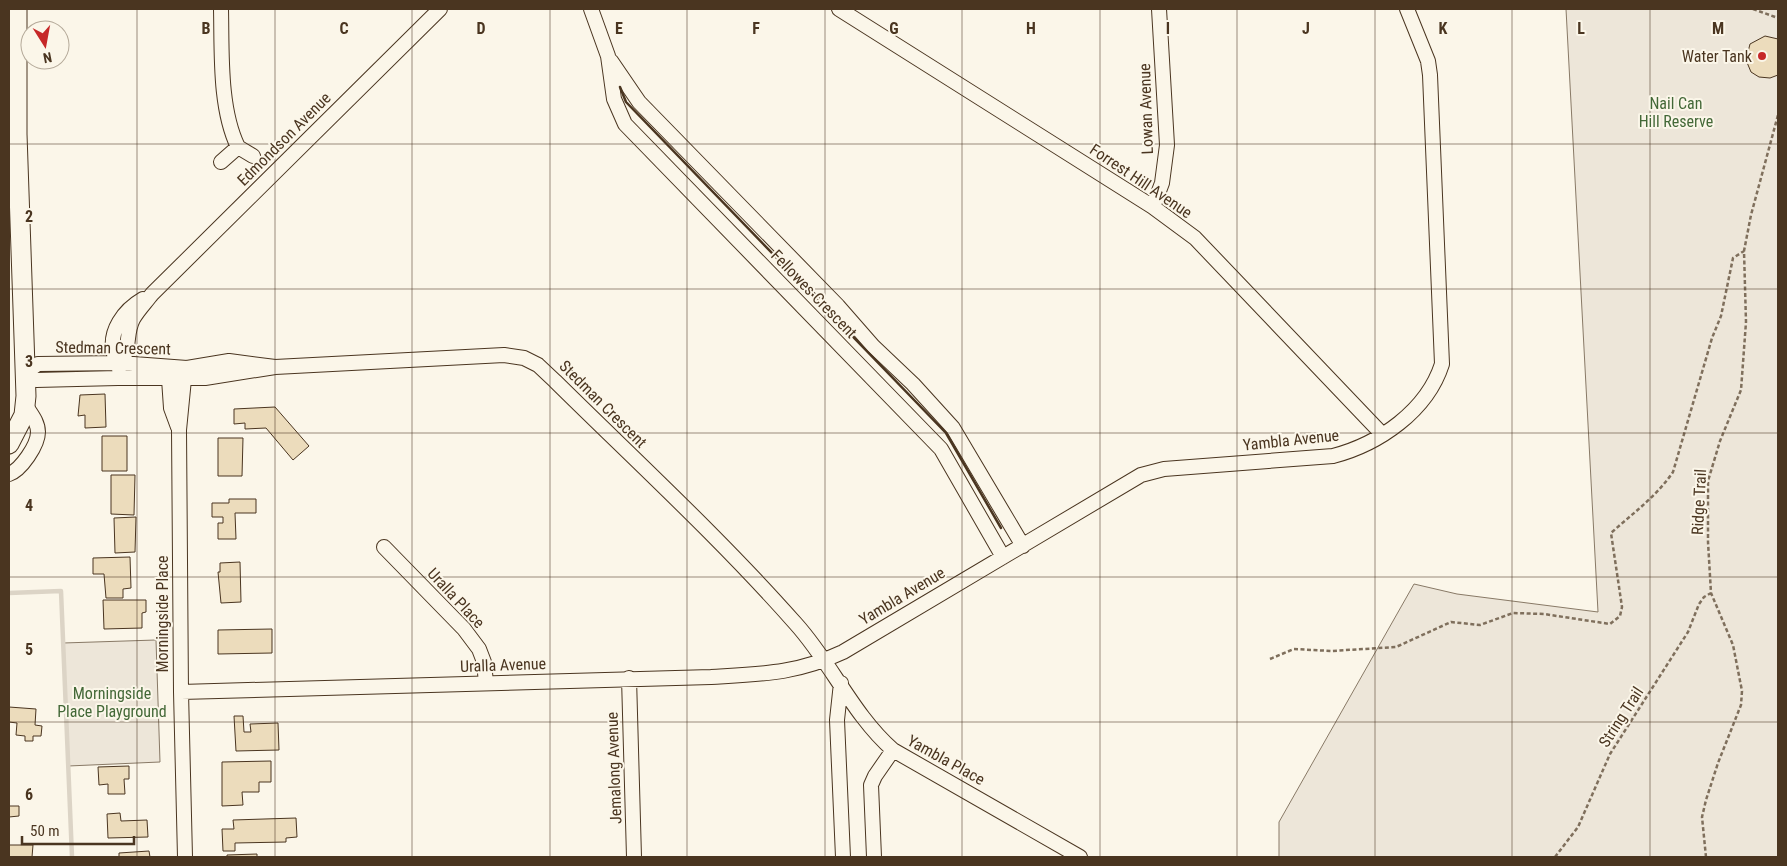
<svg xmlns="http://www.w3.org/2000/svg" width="1787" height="866" viewBox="0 0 1787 866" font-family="'Roboto Condensed',sans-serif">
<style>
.green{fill:#ede6d9;stroke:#887966}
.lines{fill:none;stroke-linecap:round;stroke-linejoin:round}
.stream{stroke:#dcd4c6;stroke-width:4.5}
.building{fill:#ecdcbc;stroke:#4a3520}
.street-casing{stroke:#4a3520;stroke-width:16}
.secondary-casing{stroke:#4a3520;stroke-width:21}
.path{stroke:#7f6f5c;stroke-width:2.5;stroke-dasharray:4 2.5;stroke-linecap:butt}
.street{stroke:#fbf6e9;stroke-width:14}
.secondary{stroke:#fbf6e9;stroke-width:19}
.wall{stroke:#4a3520;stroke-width:2.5}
.grid{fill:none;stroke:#4a3520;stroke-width:1;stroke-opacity:0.55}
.poi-dot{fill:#c62828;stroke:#fbf6e9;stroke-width:2}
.labels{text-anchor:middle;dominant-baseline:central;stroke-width:4;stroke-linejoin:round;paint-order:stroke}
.poi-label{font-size:16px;fill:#4a3520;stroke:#fbf6e9;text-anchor:end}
.park-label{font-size:16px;fill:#436837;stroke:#fbf6e9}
.street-label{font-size:16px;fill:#4a3520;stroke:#fbf6e9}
.grid-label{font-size:16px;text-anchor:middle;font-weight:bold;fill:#4a3520;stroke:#fbf6e9;stroke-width:4;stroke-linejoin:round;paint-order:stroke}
</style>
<rect width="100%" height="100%" fill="#fbf6e9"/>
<path class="green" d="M 1566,9 L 1778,9 L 1778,857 L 1279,857 L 1279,822 L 1414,584 L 1457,594 L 1598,612 Z
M 156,640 L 160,762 L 68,766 L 63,643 Z"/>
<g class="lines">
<path class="stream" d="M 9,593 L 61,591 L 72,857"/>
</g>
<path class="building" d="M 1765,36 L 1778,39 L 1778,75 L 1770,78 L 1759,77 L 1751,72 L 1746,60 L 1750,44 Z
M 105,394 L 106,427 L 85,428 L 85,415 L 78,416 L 80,395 Z
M 275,407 L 309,446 L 293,460 L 266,428 L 245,429 L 245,423 L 234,424 L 234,409 Z
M 102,436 L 127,436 L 127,471 L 102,471 Z
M 218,438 L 243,438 L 242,476 L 218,476 Z
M 111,475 L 135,475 L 134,515 L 111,514 Z
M 229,499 L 256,499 L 256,513 L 235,513 L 236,539 L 218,539 L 218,523 L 223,523 L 223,517 L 212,517 L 212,503 L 229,503 Z
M 136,517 L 135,552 L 115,553 L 114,518 Z
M 130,557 L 131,588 L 123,589 L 123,598 L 106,598 L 104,574 L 93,574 L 93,558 Z
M 240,562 L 241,602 L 221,603 L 218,572 L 220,572 L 220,563 Z
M 103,600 L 146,600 L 146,612 L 142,613 L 142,628 L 104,629 Z
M 272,629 L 272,653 L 218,654 L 218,630 Z
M 9,707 L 36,709 L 35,725 L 42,726 L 41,736 L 33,736 L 33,741 L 25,741 L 25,736 L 16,735 L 17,723 L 9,722 Z
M 234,716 L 243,716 L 244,732 L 251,732 L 250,724 L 278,723 L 279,750 L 236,751 Z
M 271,761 L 271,782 L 259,782 L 259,792 L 242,792 L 243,805 L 222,806 L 222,762 Z
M 129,766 L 129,779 L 124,779 L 125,794 L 108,794 L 108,784 L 99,785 L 98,767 Z
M 9,806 L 19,806 L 19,816 L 9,817 Z
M 120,813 L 121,821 L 147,820 L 148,837 L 108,838 L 107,814 Z
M 296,818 L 297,837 L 286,838 L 286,842 L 235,843 L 235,851 L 223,851 L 222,829 L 234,829 L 233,820 Z
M 9,845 L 33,845 L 32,857 L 9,857 Z
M 149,851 L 150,857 L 119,857 L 119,853 Z
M 257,854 L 257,857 L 227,857 L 227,855 Z"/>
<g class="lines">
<g class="street-casing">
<path id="street" d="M 221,9 C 222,51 219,108 238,147 L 253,156
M 591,9 L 608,56 L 614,99 L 625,124 L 941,449 L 1003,557
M 839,9 L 1153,207 L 1195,238 L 1382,434
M 611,61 L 639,102 L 838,306 L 873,346 L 913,384 L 953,428 L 1023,546
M 221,162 L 238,147
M 1153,207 L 1162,183 L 1167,145 L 1159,9
M 120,363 C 131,350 125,334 133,319 C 138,310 146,302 152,294 L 440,9
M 275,367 L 229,361 L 187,368 L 120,363 L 38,364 L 25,373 L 36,380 L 118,378 L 205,378 L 275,367 L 504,355 L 524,358 L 538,365 L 555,381 C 636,461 721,539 796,624 C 832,664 853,715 893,750 L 1080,857
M 119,369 C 120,362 116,361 114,354 C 108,331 124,310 143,299
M 175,372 L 169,379 L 171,408 L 178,427
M 181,372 L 184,379 L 179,430 L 181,692 L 185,857
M 9,474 C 21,470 38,445 38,432 C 38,422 31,414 26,406
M 384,547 L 464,629 L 479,649 L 484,662 L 486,683
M 629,678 L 634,857
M 841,683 L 837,720 L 843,857
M 181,692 L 711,677 C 762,674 796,674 843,652 L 1141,475 L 1164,469 L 1333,456 C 1379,444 1427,411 1442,364 L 1430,75 L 1428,61 L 1407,9
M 874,857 L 871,785 L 875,776 L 893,750"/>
</g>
<g class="secondary-casing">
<path id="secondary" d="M 9,444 L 24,415 L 26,396 L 17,134 L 17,9"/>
</g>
<path class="path" d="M 1753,9 L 1778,18
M 1270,659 L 1294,649 L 1331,651 L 1396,647 L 1451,622 L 1480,625 L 1513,613 L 1544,614 L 1610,624 L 1620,616 L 1622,607 L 1611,533 C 1633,513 1656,497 1673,472 L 1712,338 L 1721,316 L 1733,258 L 1744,251
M 1555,857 L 1578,827 L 1610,754 L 1688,632 L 1699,604 L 1704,597 L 1711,593
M 1706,857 L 1702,817 L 1706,800 L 1718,763 L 1741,705 L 1742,691 L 1733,645 L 1711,593 L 1708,542 L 1708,481 L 1720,441 L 1741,390 L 1746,322 L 1744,251 L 1751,215 L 1778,115"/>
<use href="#street" class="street"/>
<use href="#secondary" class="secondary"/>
<path class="wall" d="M 620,87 L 626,102 L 946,433 L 1001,528"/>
</g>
<path class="grid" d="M 137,9 L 137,857M 275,9 L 275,857M 412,9 L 412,857M 550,9 L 550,857M 687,9 L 687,857M 825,9 L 825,857M 962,9 L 962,857M 1100,9 L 1100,857M 1237,9 L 1237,857M 1375,9 L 1375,857M 1512,9 L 1512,857M 1650,9 L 1650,857M 9,144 L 1778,144M 9,289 L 1778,289M 9,433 L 1778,433M 9,577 L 1778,577M 9,722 L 1778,722"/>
<circle class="poi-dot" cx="1762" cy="56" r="5"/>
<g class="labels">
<g class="poi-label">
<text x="1752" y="56">Water Tank</text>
</g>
<g class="park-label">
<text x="1676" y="103">Nail Can<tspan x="1676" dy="18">Hill Reserve</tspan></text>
<text x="112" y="693">Morningside<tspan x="112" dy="18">Place Playground</tspan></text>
</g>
<g class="street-label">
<text transform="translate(1146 109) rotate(-92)">Lowan Avenue</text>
<text transform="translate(284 139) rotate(-45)">Edmondson Avenue</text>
<text transform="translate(1141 181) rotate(34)">Forrest Hill Avenue</text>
<text transform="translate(814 294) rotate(46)">Fellowes Crescent</text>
<text transform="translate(113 348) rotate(1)">Stedman Crescent</text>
<text transform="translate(603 404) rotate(45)">Stedman Crescent</text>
<text transform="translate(1291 440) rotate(-6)">Yambla Avenue</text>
<text transform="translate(1699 502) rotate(-87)">Ridge Trail</text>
<text transform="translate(902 596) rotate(-31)">Yambla Avenue</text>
<text transform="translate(456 598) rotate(47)">Uralla Place</text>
<text transform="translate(162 614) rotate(-90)">Morningside Place</text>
<text transform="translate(503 665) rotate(-2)">Uralla Avenue</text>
<text transform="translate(1621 717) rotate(-57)">String Trail</text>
<text transform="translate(946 760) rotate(29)">Yambla Place</text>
<text transform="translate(614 768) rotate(-92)">Jemalong Avenue</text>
</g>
</g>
<g class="grid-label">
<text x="206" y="34">B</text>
<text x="344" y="34">C</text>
<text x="481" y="34">D</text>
<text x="619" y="34">E</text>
<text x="756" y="34">F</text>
<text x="894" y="34">G</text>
<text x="1031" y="34">H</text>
<text x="1168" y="34">I</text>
<text x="1306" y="34">J</text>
<text x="1443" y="34">K</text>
<text x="1581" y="34">L</text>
<text x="1718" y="34">M</text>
<text x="29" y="222">2</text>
<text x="29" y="367">3</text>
<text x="29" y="511">4</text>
<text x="29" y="655">5</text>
<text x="29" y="800">6</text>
</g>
<rect width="1787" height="866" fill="none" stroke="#4a3520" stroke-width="20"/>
<g transform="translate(45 45) rotate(169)"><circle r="24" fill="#fbf6e9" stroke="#b4a999"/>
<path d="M0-4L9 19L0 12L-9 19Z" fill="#c62828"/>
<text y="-8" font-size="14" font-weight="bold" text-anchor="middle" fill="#4a3520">N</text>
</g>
<path d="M22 836v8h112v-8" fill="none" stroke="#4a3520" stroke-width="2.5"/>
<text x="30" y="836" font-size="15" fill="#4a3520" stroke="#fbf6e9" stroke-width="4" paint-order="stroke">50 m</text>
</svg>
